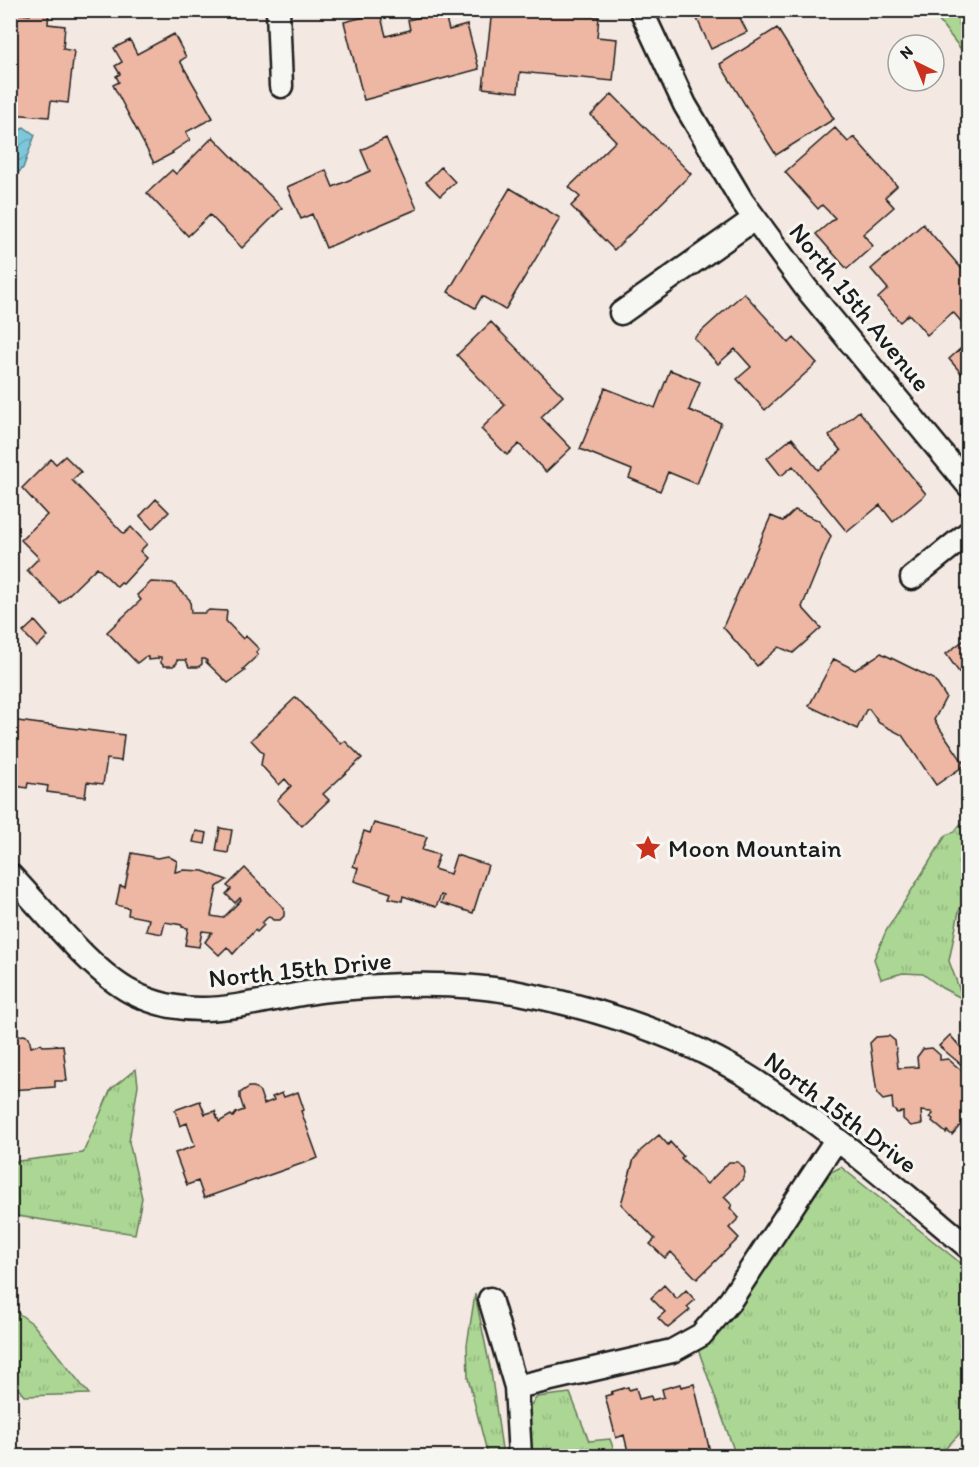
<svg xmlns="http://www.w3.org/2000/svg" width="979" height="1467" viewBox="0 0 979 1467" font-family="Itim,sans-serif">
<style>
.grass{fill:url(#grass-tufts);stroke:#647958;stroke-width:1.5}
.water{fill:url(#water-waves);stroke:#55838d;stroke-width:1.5}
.building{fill:#eeb7a3;stroke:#1c1c1c;stroke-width:1.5}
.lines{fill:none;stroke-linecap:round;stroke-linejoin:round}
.minor-casing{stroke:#1c1c1c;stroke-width:27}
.minor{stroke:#f6f6f2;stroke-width:22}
.labels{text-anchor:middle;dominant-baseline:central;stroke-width:6;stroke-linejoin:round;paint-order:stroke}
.street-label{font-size:26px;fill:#1c1c1c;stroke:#f6f6f2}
.poi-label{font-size:26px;fill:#1c1c1c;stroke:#f6f6f2;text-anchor:start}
</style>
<defs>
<pattern id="grass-tufts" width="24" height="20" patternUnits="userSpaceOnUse" patternTransform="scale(1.5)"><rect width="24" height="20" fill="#abd694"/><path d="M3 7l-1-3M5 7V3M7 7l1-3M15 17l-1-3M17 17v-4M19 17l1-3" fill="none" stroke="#93b77f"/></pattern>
<pattern id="water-waves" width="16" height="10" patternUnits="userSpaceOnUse" patternTransform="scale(1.5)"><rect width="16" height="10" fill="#7bc7d9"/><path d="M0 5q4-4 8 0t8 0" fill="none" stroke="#6aaaba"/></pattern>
</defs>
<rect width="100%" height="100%" fill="#f4e9e2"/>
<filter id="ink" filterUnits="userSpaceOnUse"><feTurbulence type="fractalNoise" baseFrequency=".0167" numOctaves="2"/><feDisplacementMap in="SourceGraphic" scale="12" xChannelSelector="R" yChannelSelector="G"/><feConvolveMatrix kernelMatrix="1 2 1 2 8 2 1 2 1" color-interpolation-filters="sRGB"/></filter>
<g filter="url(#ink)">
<path class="grass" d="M 931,11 L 968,11 L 968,58 Z
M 968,815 L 968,890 L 959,911 L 949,961 L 963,999 L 942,988 L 923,974 L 903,973 L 881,979 L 874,959 L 886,931 L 946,835 L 954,832 Z
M 136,1069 L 138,1085 L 129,1142 L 142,1198 L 135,1234 L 11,1215 L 11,1162 L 83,1153 L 111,1089 Z
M 841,1167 L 968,1269 L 968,1425 L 945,1449 L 945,1456 L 736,1456 L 698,1349 L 712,1339 L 831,1172 Z
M 475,1294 L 491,1372 L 503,1456 L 488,1456 L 468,1378 L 467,1345 Z
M 10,1307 L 33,1324 L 89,1394 L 24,1396 L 11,1379 Z
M 570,1393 L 589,1441 L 610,1439 L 616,1456 L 528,1456 L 523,1414 L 537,1397 Z"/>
<path class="water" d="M 24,127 L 35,135 L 23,168 L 16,175 L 11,173 C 10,158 9,136 24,127 Z"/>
<path class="building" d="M 30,10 L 49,10 L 48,24 L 65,26 L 63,49 L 74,51 L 68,103 L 51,101 L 49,117 L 10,114 L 10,13 L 30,15 Z
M 492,10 L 543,10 L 599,17 L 597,37 L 617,39 L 613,81 L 520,72 L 518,92 L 483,88 Z
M 693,10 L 736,10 L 747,32 L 711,49 Z
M 444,11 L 449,30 L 467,25 L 479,69 L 364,100 L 344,22 L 380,13 L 386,36 L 410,30 L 408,20 Z
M 777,28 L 834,119 L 776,155 L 720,64 Z
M 174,34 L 186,57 L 180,61 L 213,118 L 186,132 L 190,140 L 172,152 L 173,153 L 154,163 L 113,85 L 119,82 L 116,76 L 120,74 L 115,66 L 122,62 L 114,48 L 130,40 L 137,54 Z
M 612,94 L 691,174 L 614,250 L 571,206 L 580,197 L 569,187 L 616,141 L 591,115 Z
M 835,128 L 848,142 L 854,137 L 897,186 L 885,197 L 894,207 L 863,234 L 873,246 L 847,269 L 816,234 L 835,218 L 822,205 L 818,209 L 785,172 Z
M 213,137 L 282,208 L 242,248 L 210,215 L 188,236 L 147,193 L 172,170 L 176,174 Z
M 386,138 L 417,209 L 326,248 L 312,214 L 301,219 L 287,187 L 326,170 L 333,187 L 370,171 L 361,150 Z
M 441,167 L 455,182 L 440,196 L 426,182 Z
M 510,188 L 560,218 L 505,310 L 482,296 L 475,308 L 448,292 Z
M 923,224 L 968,276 L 968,322 L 965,326 L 953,312 L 927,335 L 909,314 L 900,322 L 878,298 L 888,289 L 871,269 Z
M 744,293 L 789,343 L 794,338 L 817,363 L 765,410 L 737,379 L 751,367 L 735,349 L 718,364 L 694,338 Z
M 491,322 L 563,396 L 541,417 L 571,448 L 546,472 L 519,444 L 507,455 L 481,429 L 505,405 L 457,355 Z
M 968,342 L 968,381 L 949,359 Z
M 670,370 L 700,382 L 689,410 L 721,423 L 697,484 L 668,472 L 660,491 L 629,478 L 632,470 L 580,449 L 605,388 L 655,408 Z
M 859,411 L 926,494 L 893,522 L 880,505 L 847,532 L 793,466 L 781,476 L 767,458 L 792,438 L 818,470 L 841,451 L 829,436 Z
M 65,456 L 81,472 L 72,480 L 124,534 L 131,527 L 147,544 L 140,551 L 147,558 L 123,584 L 121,583 L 117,587 L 97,567 L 60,603 L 27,570 L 39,558 L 21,540 L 47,515 L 22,488 L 51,459 L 56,464 Z
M 156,499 L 169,512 L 152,529 L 140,516 Z
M 795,510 L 818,520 L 831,536 L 802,607 L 821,628 L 793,653 L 779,647 L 757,666 L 723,627 L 771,516 L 783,521 Z
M 151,582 L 173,583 L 190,600 L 191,613 L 205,613 L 209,610 L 227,611 L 226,621 L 243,639 L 246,636 L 259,649 L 256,652 L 258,655 L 243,669 L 245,671 L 228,683 L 206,662 L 207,661 L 205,659 L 202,659 L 202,664 L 198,667 L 189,667 L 186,660 L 177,660 L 177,663 L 173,666 L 164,666 L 161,663 L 161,657 L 158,657 L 158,659 L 148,660 L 148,657 L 145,657 L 137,663 L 107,632 L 141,600 L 137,595 Z
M 35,621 L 48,636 L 37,647 L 23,632 Z
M 968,637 L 968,685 L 946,654 Z
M 881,653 L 934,679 L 946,697 L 934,720 L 965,765 L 936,785 L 902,735 L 879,723 L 869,709 L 866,710 L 857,729 L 809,706 L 834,659 L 855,670 Z
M 296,697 L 341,744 L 345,741 L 362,758 L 323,794 L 329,800 L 302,826 L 277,800 L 291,786 L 285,779 L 279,785 L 261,765 L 263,753 L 251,740 Z
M 10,720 L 124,735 L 121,761 L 107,759 L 103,784 L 87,782 L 85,797 L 47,792 L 48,786 L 28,783 L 27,788 L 10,785 Z
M 374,823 L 427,837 L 422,850 L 439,855 L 434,869 L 450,874 L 456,855 L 488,865 L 473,913 L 441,903 L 444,896 L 441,895 L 436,907 L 403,896 L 402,901 L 389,898 L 391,893 L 354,881 L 358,868 L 353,866 L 364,831 L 370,833 Z
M 220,828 L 232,830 L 228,853 L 216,851 Z
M 196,831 L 207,833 L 205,844 L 193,842 Z
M 132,853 L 157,858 L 168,856 L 177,861 L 175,872 L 184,870 L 203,871 L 227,880 L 217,887 L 211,916 L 223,918 L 241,900 L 240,898 L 235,903 L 226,894 L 231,889 L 227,886 L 245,868 L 284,908 L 284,916 L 280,920 L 273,920 L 269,916 L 262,923 L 264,925 L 257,932 L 255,930 L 233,954 L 227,947 L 219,955 L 205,942 L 212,932 L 202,931 L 199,947 L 185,945 L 188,928 L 182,927 L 182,925 L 165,922 L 162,934 L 146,931 L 149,919 L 128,915 L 129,908 L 116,905 L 120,886 L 125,887 Z
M 24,1035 L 29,1037 L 31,1047 L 41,1044 L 43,1046 L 63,1045 L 67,1081 L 55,1081 L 55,1087 L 10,1090 L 10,1037 Z
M 950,1035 L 968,1056 L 968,1061 L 964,1067 L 939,1046 Z
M 889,1036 L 895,1041 L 898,1068 L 918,1067 L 917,1057 L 923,1049 L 932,1048 L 940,1055 L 940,1060 L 948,1059 L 968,1076 L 968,1084 L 961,1094 L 968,1100 L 968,1116 L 952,1135 L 947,1131 L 946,1133 L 932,1121 L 933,1119 L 930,1117 L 933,1114 L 931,1112 L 921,1111 L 922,1124 L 911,1126 L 903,1119 L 903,1112 L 897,1113 L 893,1109 L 892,1098 L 883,1100 L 877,1094 L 870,1043 L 876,1037 Z
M 249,1087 L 254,1087 L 260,1092 L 264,1104 L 274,1100 L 272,1097 L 282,1093 L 284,1097 L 298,1092 L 304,1110 L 301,1111 L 318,1158 L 204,1198 L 198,1181 L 187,1185 L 175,1153 L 195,1146 L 187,1123 L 180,1126 L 175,1110 L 200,1101 L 205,1114 L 215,1111 L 219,1122 L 231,1115 L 233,1117 L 236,1113 L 244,1110 L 240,1098 L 240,1093 Z
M 659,1135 L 668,1145 L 670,1142 L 683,1156 L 681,1158 L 707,1184 L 729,1162 L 738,1162 L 744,1168 L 745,1173 L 742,1180 L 724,1197 L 732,1205 L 730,1208 L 739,1218 L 729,1228 L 739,1238 L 697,1279 L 671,1252 L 665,1258 L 650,1244 L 655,1239 L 621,1204 L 634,1159 L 640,1153 L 639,1152 Z
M 664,1285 L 677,1299 L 686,1290 L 695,1300 L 687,1307 L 690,1310 L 668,1328 L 658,1318 L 665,1312 L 651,1298 Z
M 680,1384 L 681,1387 L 694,1384 L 711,1456 L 629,1456 L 624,1435 L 616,1438 L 605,1396 L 612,1394 L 611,1392 L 628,1387 L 629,1390 L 636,1388 L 639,1399 L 651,1396 L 652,1400 L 664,1397 L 662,1389 Z"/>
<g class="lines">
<g class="minor-casing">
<path id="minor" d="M 278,10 L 281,86
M 641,10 L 685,105 L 742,201 L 806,288 L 968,485
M 621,313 L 754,219
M 912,578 L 968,533
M 10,875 C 43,909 91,971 131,992 C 200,1028 258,997 329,990 C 391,984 457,981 519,993 C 595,1008 677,1034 744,1074 C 822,1122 897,1188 968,1247
M 490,1299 L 516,1387 L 520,1456
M 516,1387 L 672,1351 L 701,1335 L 730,1301 L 836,1140"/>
</g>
<use href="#minor" class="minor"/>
</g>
</g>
<defs>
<g id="sight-bare" transform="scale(2.07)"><path d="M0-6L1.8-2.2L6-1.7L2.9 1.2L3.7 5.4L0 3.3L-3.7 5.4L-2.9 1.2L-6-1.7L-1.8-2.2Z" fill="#c8321e" stroke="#f6f6f2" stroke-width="2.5" paint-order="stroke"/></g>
</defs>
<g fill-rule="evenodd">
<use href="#sight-bare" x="648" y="848"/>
</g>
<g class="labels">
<g class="street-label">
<text transform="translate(860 307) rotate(51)">North 15th Avenue</text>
<text transform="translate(300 969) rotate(-6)">North 15th Drive</text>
<text transform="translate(841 1112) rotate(37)">North 15th Drive</text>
</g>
<g class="poi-label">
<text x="668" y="848">Moon Mountain</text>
</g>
</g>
<rect width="979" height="1467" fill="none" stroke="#f6f6f2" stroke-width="36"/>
<rect x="18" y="18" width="943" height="1431" fill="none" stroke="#1c1c1c" stroke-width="2" filter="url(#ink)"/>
<g transform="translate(916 63) rotate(317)"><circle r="28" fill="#f6f6f2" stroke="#9f9f9c" stroke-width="1.5"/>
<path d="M0-4.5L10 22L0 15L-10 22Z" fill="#c8321e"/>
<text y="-9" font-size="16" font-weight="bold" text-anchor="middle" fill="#1c1c1c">N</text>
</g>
</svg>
